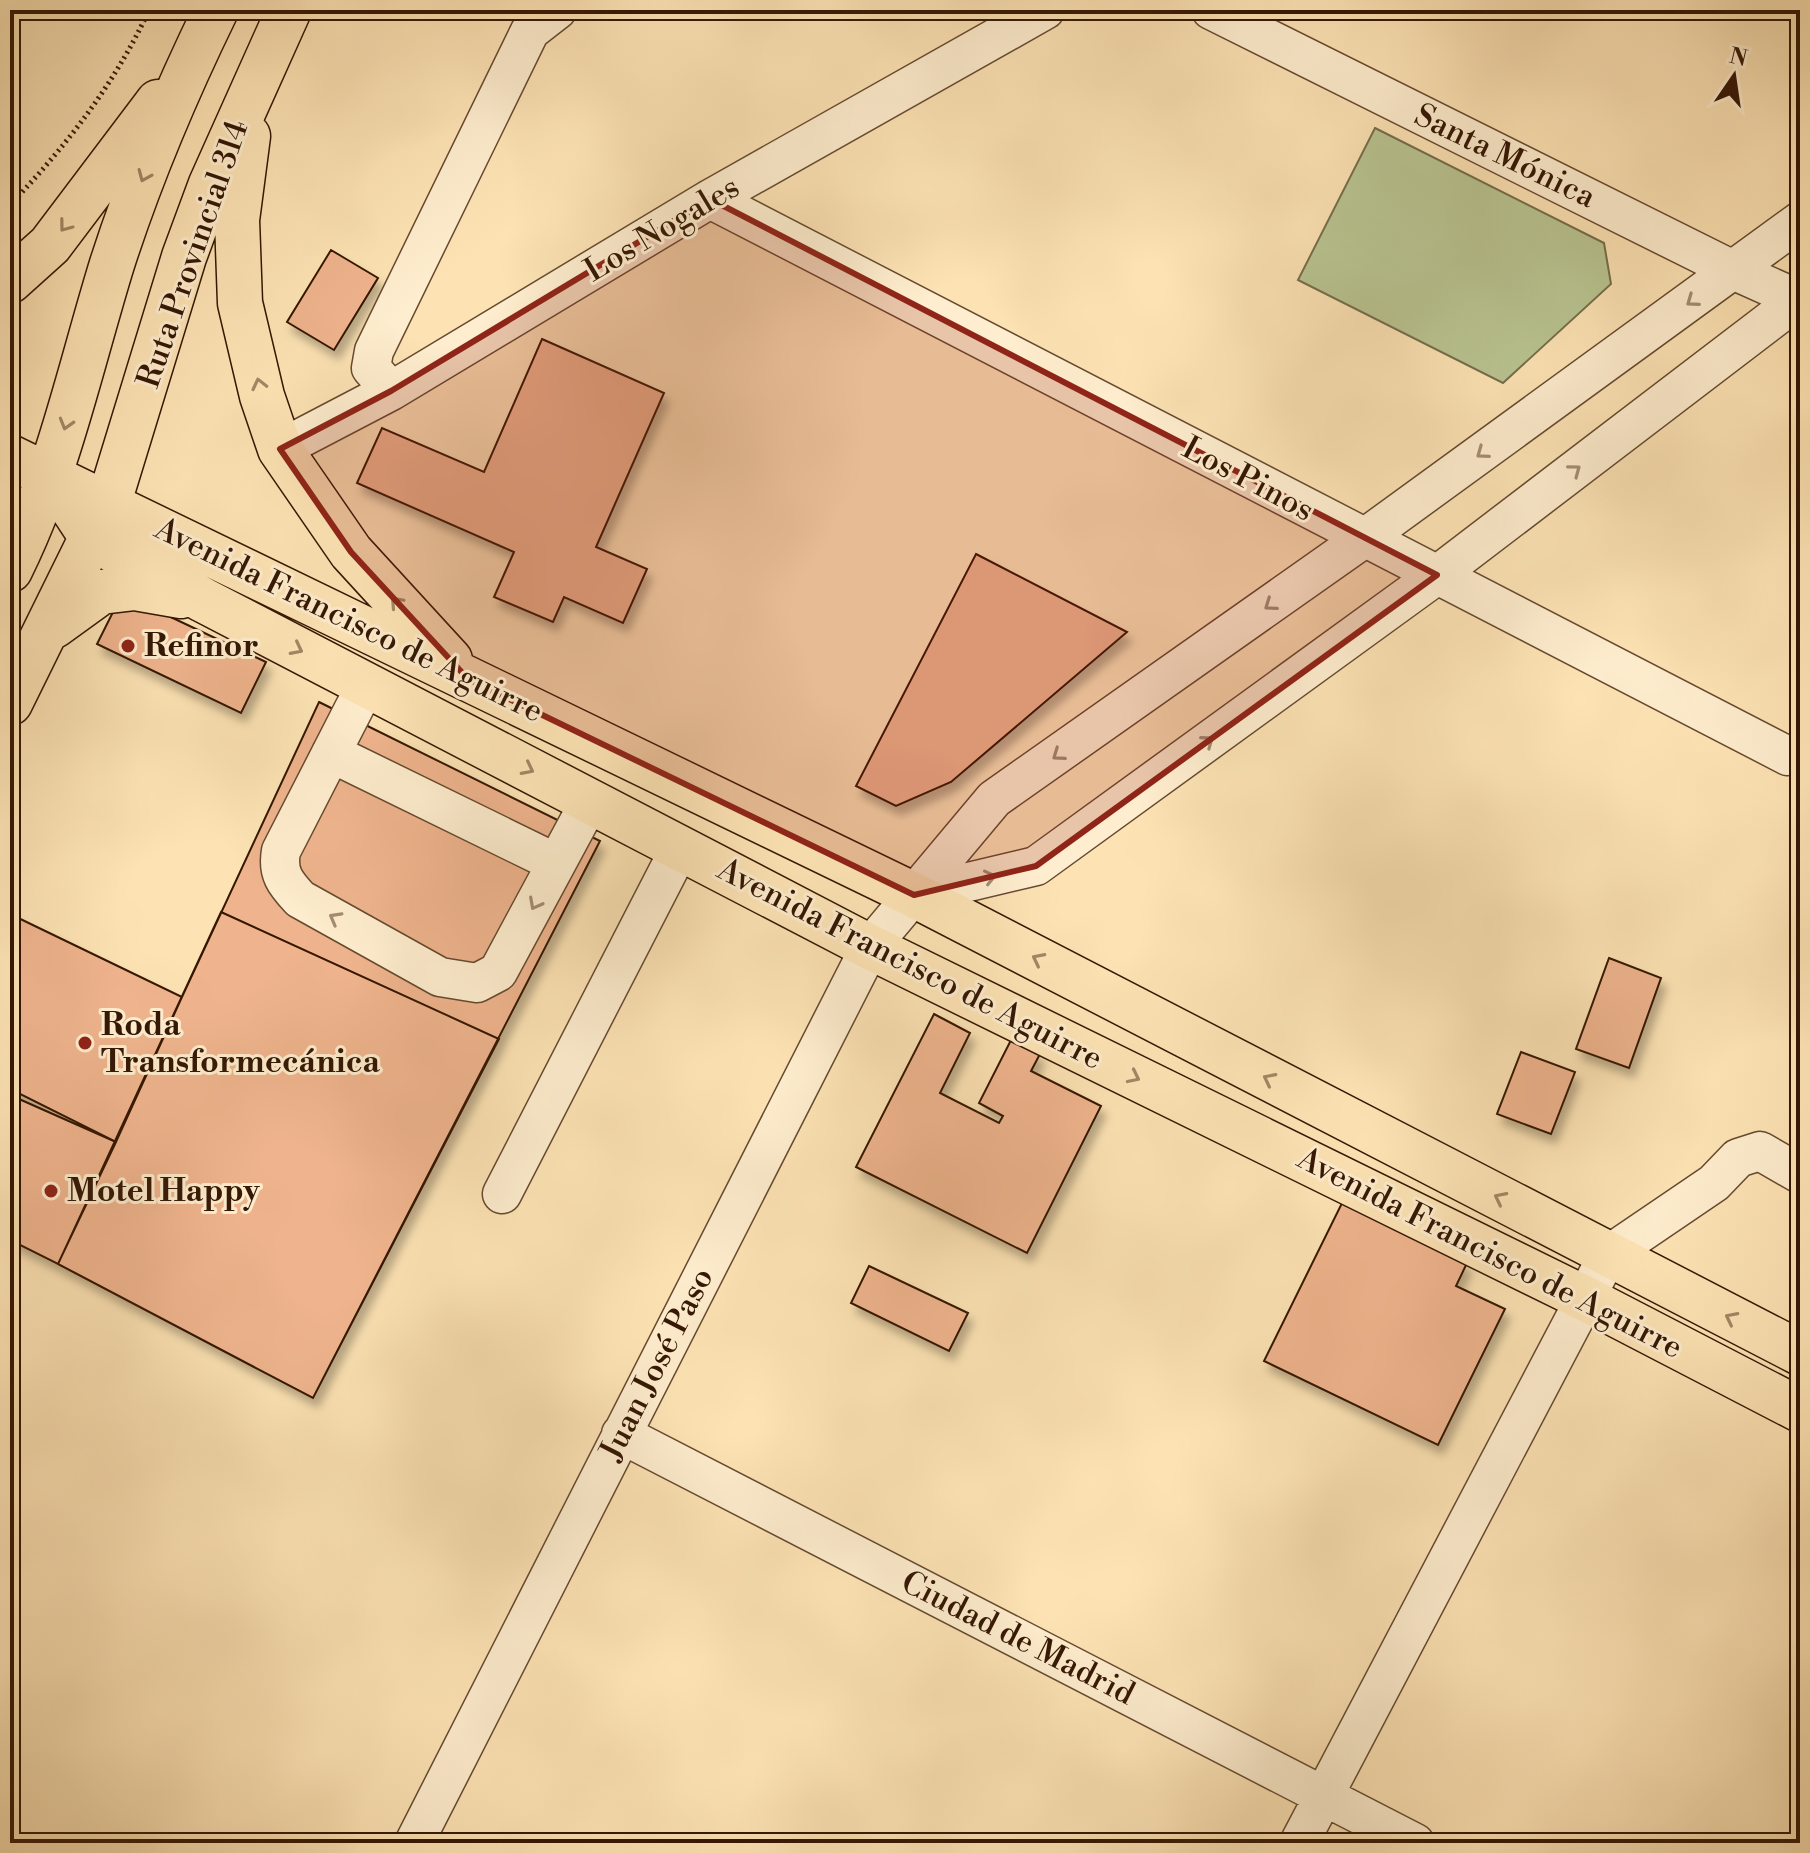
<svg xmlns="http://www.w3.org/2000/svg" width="1810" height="1853" viewBox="0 0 1810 1853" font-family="'Libre Bodoni',serif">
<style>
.green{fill:#b9c592;stroke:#766e4b;stroke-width:2}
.building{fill:#efb48d;stroke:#341704;stroke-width:2;filter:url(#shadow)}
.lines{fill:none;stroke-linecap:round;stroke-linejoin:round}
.minor-casing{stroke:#664a30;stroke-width:41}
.major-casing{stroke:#341704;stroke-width:47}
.path{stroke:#341704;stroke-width:5;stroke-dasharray:2 4;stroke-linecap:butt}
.minor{stroke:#feedce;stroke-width:38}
.major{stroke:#fde3b4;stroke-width:44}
.oneway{stroke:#a38765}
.oneway2{stroke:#a38d73}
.marked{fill:#8f2418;fill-opacity:0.2;stroke:#8f2418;stroke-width:6;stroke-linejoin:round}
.poi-dot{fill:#8f2418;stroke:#feedce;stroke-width:3}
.labels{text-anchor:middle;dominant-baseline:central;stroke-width:6;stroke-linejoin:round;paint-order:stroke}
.street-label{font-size:32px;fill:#341704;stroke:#feedce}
.poi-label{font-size:32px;font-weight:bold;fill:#341704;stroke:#feedce;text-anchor:start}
</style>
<defs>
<filter id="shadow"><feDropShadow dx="5" dy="9" stdDeviation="4" flood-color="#0004"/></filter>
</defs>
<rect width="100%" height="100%" fill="#fde3b4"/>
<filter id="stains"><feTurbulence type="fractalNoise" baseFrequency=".0025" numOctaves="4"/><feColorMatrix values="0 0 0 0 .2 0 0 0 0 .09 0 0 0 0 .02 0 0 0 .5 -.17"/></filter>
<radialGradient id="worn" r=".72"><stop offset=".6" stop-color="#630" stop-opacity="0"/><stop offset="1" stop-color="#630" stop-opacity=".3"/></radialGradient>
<path class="green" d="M 1375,128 L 1604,243 L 1611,284 L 1503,383 L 1298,280 Z"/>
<path class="building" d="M 331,250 L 378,278 L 334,350 L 287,322 Z
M 542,339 L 664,393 L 596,547 L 647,569 L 623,623 L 564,597 L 553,622 L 494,597 L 514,552 L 357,483 L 382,428 L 484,472 Z
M 976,554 L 1127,632 L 951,782 L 896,806 L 856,786 Z
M 122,594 L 266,662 L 241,713 L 97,644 Z
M 319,702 L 600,841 L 313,1398 L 58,1264 Z
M 221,912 L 499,1039 L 313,1398 L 58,1264 Z
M 10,914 L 182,997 L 116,1142 L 10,1089 Z
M 1609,958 L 1661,978 L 1629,1068 L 1576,1049 Z
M 934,1014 L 970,1033 L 940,1093 L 999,1123 L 1003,1116 L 979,1103 L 1011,1040 L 1040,1054 L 1031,1071 L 1101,1106 L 1027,1253 L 856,1167 Z
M 1521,1052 L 1575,1072 L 1551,1134 L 1497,1114 Z
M 10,1095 L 116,1142 L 58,1264 L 10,1240 Z
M 1342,1203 L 1467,1263 L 1456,1286 L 1505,1309 L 1438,1445 L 1264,1361 Z
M 869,1266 L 968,1313 L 949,1351 L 851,1303 Z"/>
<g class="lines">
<g class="minor-casing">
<path id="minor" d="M 1211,10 L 1735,271 L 1800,300
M 710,199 L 1788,756
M 391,391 L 371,368 L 374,351 L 530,31 L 557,10
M 280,449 L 391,391 L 710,199 L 1045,10
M 366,685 L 281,851 C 277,873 285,883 300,899 L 440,977 L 477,983 L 498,972 L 590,801
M 331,753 L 556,863
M 914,895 L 1036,866 L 1437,575 L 1800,298
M 502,1194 L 680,848
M 621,1434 L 1415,1843
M 414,1843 L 870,947 L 994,799 L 1363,539 L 1800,221
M 1299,1843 L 1608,1255 L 1714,1183 L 1738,1158 L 1760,1151 L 1800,1174"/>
</g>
<g class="major-casing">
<path id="major" d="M 248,136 L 237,220 L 240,303 L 262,396 L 280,449 L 351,552 L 450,660
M 10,281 L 50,245 L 158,102
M 10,457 L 914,895 L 1800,1353
M 52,477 L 92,538 L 203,600 L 870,947 L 1586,1299 L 1800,1410
M 10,570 C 59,471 80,368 112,264 C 140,177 176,92 216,10
M 54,626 L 101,592 L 135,588 L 181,596
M 10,703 L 109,502 L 184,257 L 211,184 L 289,10"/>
</g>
<path class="path" d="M 10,205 C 66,146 115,84 149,10"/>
<use href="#minor" class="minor"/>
<use href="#major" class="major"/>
</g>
<defs><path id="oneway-chevron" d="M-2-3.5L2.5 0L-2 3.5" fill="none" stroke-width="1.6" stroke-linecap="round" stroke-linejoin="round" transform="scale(2)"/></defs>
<g class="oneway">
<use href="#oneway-chevron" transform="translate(144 176) rotate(113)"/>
<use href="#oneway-chevron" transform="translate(65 226) rotate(127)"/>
<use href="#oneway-chevron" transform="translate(259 384) rotate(-103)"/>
<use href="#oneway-chevron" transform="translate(66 424) rotate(106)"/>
<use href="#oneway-chevron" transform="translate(396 602) rotate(-132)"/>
<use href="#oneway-chevron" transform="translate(297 649) rotate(27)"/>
<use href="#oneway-chevron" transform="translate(528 769) rotate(27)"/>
<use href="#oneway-chevron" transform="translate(1038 959) rotate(-153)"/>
<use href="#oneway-chevron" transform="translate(1134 1077) rotate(26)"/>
<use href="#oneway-chevron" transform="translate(1269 1079) rotate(-153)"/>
<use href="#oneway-chevron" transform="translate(1500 1198) rotate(-153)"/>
<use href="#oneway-chevron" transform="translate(1731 1318) rotate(-153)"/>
</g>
<g class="oneway2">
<use href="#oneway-chevron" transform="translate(1692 301) rotate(144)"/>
<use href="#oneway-chevron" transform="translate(1482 453) rotate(144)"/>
<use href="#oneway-chevron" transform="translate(1575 470) rotate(-37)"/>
<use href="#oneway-chevron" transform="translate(1270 605) rotate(145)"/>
<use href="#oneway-chevron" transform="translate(1208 741) rotate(-36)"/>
<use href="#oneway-chevron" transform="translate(1058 755) rotate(145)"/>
<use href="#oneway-chevron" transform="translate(990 877) rotate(-13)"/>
<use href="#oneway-chevron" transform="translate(535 904) rotate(118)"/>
<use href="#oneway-chevron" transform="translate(335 918) rotate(-151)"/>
</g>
<path class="marked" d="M 710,199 L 1437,575 L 1036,866 L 914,895 L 468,679 L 351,552 L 280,449 L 391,391 Z"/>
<g class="poi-dot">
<circle cx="128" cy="646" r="8"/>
<circle cx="85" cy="1043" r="8"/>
<circle cx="51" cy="1191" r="8"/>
</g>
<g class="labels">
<g class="street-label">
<text transform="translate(1505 156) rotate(26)">Santa Mónica</text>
<text transform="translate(662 229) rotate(-31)">Los Nogales</text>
<text transform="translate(193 254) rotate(-71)">Ruta Provincial 314</text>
<text transform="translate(1248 479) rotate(28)">Los Pinos</text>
<text transform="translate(349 620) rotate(26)">Avenida Francisco de Aguirre</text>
<text transform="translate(910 964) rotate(27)">Avenida Francisco de Aguirre</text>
<text transform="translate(1490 1253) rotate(27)">Avenida Francisco de Aguirre</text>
<text transform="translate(657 1364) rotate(-63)">Juan José Paso</text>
<text transform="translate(1018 1638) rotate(27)">Ciudad de Madrid</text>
</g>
<g class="poi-label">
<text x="144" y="646">Refinor</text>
<text x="101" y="1025">Roda<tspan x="101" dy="37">Transformecánica</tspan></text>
<text x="67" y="1191">Motel Happy</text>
</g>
</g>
<rect width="1810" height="1853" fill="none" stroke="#fde3b4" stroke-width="40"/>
<rect x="12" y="12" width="1786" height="1829" fill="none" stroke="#341704" stroke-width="4"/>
<rect x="20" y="20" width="1770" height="1813" fill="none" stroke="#341704" stroke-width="2"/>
<g transform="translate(1734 76) rotate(13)" stroke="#feedce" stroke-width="6" paint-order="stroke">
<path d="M0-6L14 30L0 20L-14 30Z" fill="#341704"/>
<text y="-12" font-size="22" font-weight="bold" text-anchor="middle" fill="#341704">N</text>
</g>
<rect width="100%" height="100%" filter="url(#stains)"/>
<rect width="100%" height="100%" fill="url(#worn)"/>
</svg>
